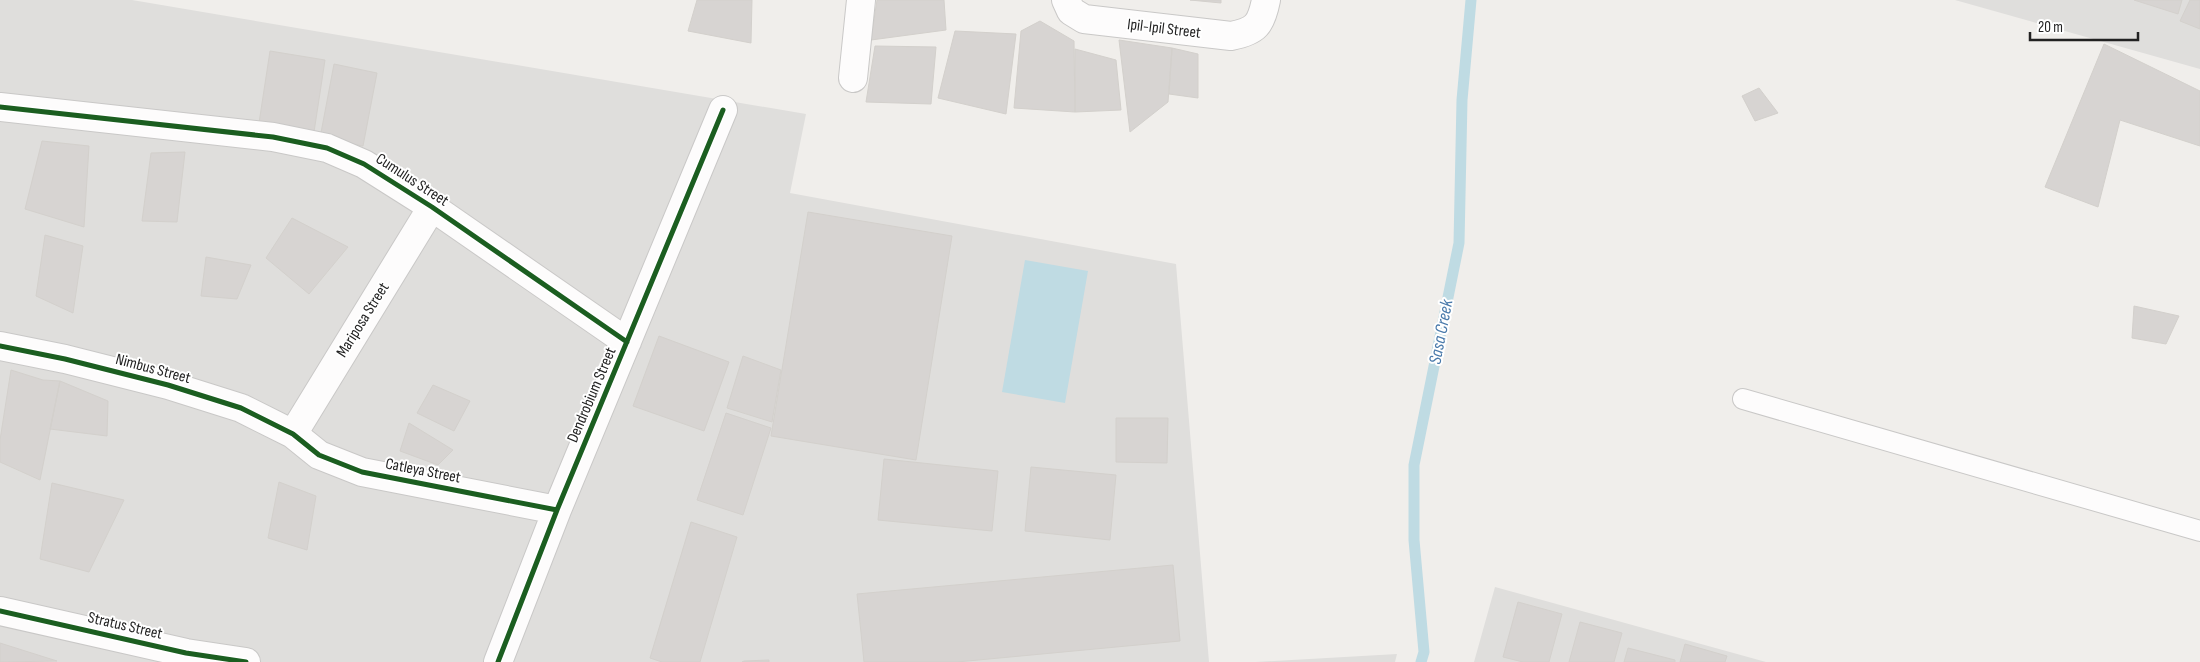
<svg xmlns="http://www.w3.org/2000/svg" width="2200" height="662" viewBox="0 0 2200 662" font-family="'Sofia Sans Condensed',sans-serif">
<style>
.residential{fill:#dfdedc}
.water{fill:#bfdbe3}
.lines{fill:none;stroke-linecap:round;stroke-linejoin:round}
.stream{stroke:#bfdbe3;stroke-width:11}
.building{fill:#d7d4d2;stroke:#d3d0cc}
.service-casing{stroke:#c9c8c7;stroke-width:22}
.minor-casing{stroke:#c9c8c7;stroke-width:30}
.service{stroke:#fdfcfc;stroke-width:20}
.minor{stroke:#fdfcfc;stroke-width:28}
.cycleway-casing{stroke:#fff;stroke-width:8}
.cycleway{stroke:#1b5e20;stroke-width:5}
.labels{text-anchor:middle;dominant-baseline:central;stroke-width:4;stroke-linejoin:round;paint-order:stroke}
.street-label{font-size:16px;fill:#222;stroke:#fff}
.water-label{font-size:18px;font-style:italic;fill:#4a7aab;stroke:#fff}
</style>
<rect width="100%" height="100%" fill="#f0eeeb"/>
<path class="residential" d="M 0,0 L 132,0 L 806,114 L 790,193 L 1176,264 L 1209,662 L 0,662 Z
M 1955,0 L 2200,0 L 2200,69 Z
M 1495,587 L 1766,662 L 1474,662 Z
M 1397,654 L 1395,662 L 1256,662 Z"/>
<path class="water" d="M 1025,260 L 1088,271 L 1065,403 L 1002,392 Z"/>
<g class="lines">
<path class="stream" d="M 1421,662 L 1424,652 L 1414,540 L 1414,465 L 1459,243 L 1462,100 L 1471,0"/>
</g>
<path class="building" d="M 697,0 L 752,0 L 751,43 L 688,31 Z
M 877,0 L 944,0 L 946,30 L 871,40 Z
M 1190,0 L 1221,0 L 1221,3 Z
M 2134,0 L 2182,0 L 2178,14 Z
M 2190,0 L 2200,0 L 2200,29 L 2180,21 Z
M 1040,21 L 1074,41 L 1075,112 L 1014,108 L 1021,31 Z
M 955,31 L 1016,34 L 1006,114 L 938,98 Z
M 1119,40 L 1172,48 L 1168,102 L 1130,132 Z
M 2104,44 L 2200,91 L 2200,146 L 2120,120 L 2098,207 L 2045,187 Z
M 875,46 L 936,47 L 931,104 L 866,102 Z
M 1172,48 L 1198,54 L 1198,98 L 1169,94 Z
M 1075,49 L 1116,60 L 1121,110 L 1075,112 Z
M 270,51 L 325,60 L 314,132 L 259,123 Z
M 334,64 L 377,73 L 363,146 L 320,138 Z
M 1759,88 L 1778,113 L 1755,121 L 1742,96 Z
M 42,141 L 89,146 L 84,227 L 25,209 Z
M 185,152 L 177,222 L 142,221 L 151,153 Z
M 808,212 L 952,236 L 916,460 L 771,436 Z
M 292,218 L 348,247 L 309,294 L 266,258 Z
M 45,235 L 83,246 L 73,313 L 36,296 Z
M 206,257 L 251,265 L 237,299 L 201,296 Z
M 2134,306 L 2179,316 L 2166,344 L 2132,338 Z
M 659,336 L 729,362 L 704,431 L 633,406 Z
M 743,356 L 781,370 L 772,422 L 727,408 Z
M 11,370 L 43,380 L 60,381 L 40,480 L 0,462 L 0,440 Z
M 60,381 L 108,401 L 107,436 L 50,429 Z
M 433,385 L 470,401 L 454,431 L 417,413 Z
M 726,413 L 771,428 L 743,515 L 697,500 Z
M 1116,418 L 1168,418 L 1167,463 L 1116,462 Z
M 409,423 L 453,450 L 438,465 L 400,451 Z
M 884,459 L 998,471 L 992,531 L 878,520 Z
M 1031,467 L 1116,475 L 1110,540 L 1025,531 Z
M 279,482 L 316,496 L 307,550 L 268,538 Z
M 52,483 L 124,500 L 89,572 L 40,559 Z
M 691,522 L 737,537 L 700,662 L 662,662 L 650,658 Z
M 1173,565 L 1180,641 L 957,662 L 864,662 L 857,594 Z
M 1518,602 L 1562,614 L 1549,662 L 1523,662 L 1503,657 Z
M 1580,622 L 1622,633 L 1614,662 L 1569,662 Z
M 0,643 L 57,661 L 0,662 Z
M 1685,644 L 1727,656 L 1725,662 L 1680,662 Z
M 1628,648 L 1675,660 L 1675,662 L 1624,662 Z
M 769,660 L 769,662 L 742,662 L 744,661 Z"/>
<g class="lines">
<g class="service-casing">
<path id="service" d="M 1743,399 L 2200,531"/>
</g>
<g class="minor-casing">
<path id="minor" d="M 1066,0 L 1071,11 L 1084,19 L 1231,36 C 1256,31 1261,25 1266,0
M 853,78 L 861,0
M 0,107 L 273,137 L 327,148 L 364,164 L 432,207 L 627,342
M 0,346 L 65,359 L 168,385 L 241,408 L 293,434 L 319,455 L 362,472 L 557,510
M 293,434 L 432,207
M 0,611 L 186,653 L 246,662
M 498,662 L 557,510 L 723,110"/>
</g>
<use href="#service" class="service"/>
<use href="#minor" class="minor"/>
<g class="cycleway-casing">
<path id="cycleway" d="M 0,107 L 273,137 L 327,148 L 364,164 L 432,207 L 627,342
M 0,346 L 65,359 L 168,385 L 241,408 L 293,434 L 319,455 L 362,472 L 557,510
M 0,611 L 186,653 L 246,662
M 498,662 L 557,510 L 723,110"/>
</g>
<use href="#cycleway" class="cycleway"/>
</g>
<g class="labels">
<g class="street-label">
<text transform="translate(1164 29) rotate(7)">Ipil-Ipil Street</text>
<text transform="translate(412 180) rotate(33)">Cumulus Street</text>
<text transform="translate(363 320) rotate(-58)">Mariposa Street</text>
<text transform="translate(153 369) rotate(15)">Nimbus Street</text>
<text transform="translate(592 395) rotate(-67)">Dendrobium Street</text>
<text transform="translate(423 471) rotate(11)">Catleya Street</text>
<text transform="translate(125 626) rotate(13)">Stratus Street</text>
</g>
<g class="water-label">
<text transform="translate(1441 332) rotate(-79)">Sasa Creek</text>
</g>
</g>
<path d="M2030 32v8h108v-8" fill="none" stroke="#222222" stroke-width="2.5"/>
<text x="2038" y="32" font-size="15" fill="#222222" stroke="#ffffff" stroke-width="4" paint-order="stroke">20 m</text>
</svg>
